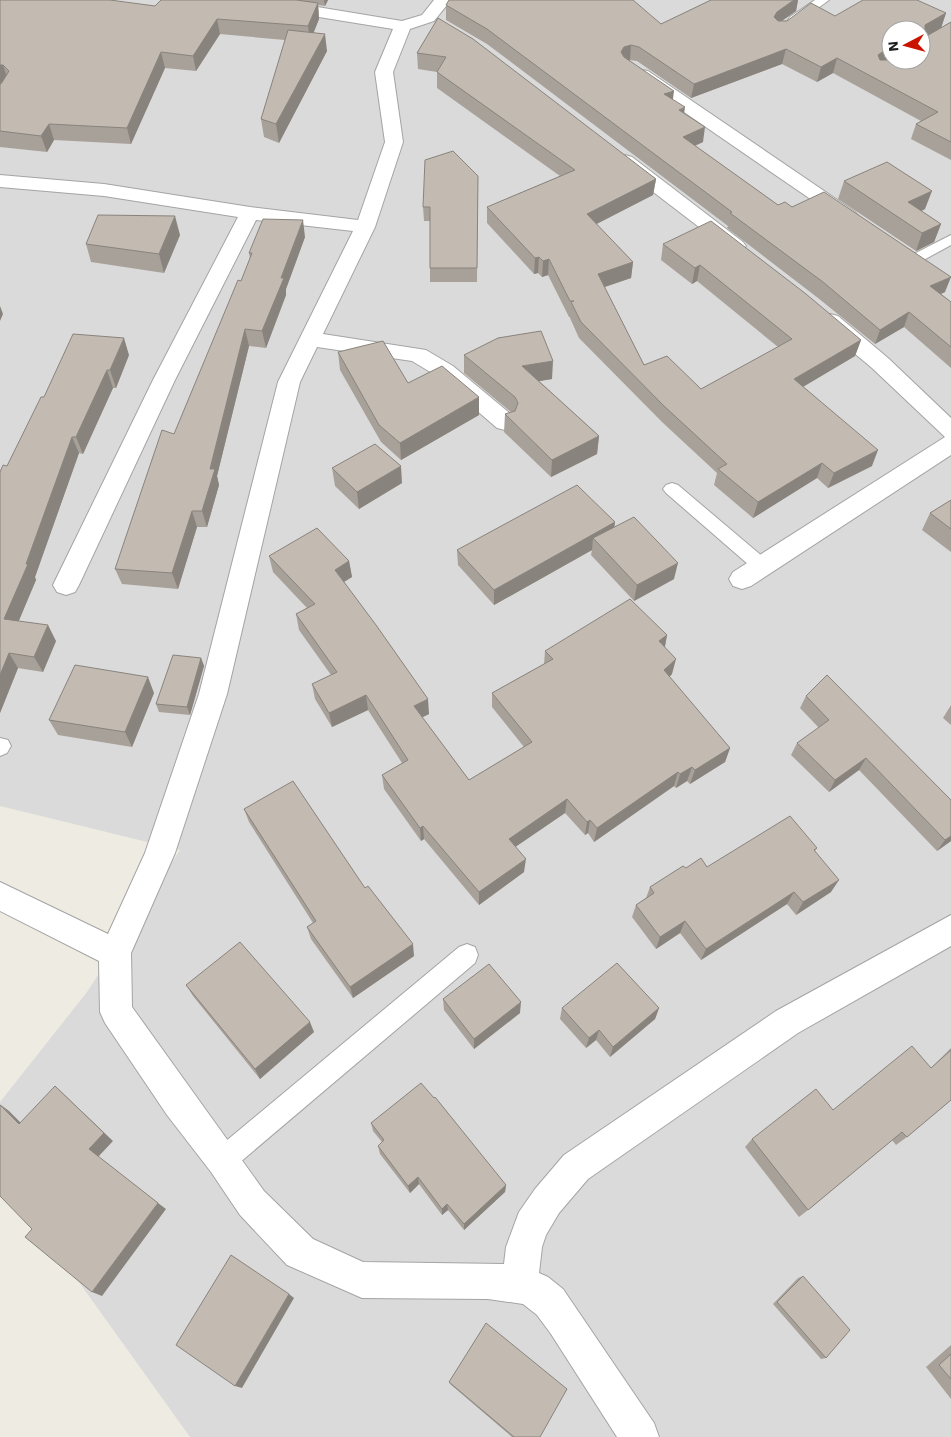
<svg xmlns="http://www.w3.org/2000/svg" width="951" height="1437" viewBox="0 0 951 1437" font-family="'Work Sans',sans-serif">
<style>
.residential{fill:#dbdada;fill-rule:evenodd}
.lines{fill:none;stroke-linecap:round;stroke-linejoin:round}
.lane-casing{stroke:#a4a4a4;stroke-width:2}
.street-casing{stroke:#a4a4a4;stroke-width:2}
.lane{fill:#fff;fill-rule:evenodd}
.street{fill:#fff;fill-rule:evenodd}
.wall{fill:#a8a199;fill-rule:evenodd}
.shaded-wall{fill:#88837d}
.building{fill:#c3bbb2;stroke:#88837d;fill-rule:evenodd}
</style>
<rect width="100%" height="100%" fill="#eeebe2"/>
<path class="residential" d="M 0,0 L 951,0 L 951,1437 L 190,1437 L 0,1172 L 0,1102 L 87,992 L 180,850 L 0,806 ZM 891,30 L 921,30 L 921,60 L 891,60 Z"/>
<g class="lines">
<g class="lane-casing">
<path id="lane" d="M 815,0 L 829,0 L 798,23 L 790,23 L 788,20 L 790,17 Z
M 951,235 L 951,245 L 918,263 L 908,263 L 906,260 L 908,257 Z
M 672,483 L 678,485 L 769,562 L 772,567 L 769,572 L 763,574 L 757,572 L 666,493 L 663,489 L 666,485 Z
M 0,738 L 8,740 L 11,746 L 7,753 L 0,756 Z
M 467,944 L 475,947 L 478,955 L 475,963 L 232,1169 L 223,1173 L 214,1169 L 210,1160 L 214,1151 L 459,947 Z"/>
</g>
<g class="street-casing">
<path id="street" d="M 237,0 L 275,0 L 402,21 L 422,15 L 434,0 L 451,0 L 434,21 L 410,29 L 393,72 L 403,142 L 375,227 L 323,334 L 426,350 L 453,366 L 513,416 L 516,422 L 513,428 L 505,430 L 497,428 L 437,376 L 412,361 L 317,347 L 300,382 L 227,694 L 175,853 L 131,953 L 132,1007 L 264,1191 L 313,1239 L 363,1262 L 504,1264 L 506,1247 L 519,1212 L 535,1189 L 564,1155 L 776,1011 L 951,915 L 951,946 L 798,1033 L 588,1179 L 559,1213 L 546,1235 L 542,1247 L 539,1273 L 548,1277 L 563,1289 L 654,1423 L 659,1437 L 617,1437 L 551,1334 L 537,1315 L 523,1304 L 488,1299 L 362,1298 L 287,1265 L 240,1215 L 211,1172 L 167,1115 L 105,1023 L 100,1012 L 99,961 L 0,911 L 0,882 L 108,934 L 145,853 L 199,694 L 278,382 L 353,231 L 256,220 L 175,380 L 79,585 L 75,592 L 66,595 L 57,592 L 53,585 L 153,380 L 238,217 L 104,196 L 0,187 L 0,175 L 104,184 L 250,207 L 358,220 L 385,142 L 375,72 L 393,29 L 245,5 L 239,3 Z
M 642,70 L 648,71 L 855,212 L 858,216 L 855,220 L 848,222 L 841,220 L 636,79 L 633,75 L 636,71 Z
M 625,155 L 632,157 L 743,242 L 746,246 L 743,250 L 736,252 L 729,250 L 618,165 L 616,161 L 618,157 Z
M 830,314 L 838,316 L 888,358 L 951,418 L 951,455 L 751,586 L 742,589 L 733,586 L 729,579 L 733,572 L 945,437 L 872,368 L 822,326 L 819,321 L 822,316 Z"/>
</g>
<use href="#lane" class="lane"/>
<use href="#street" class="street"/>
</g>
<path class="wall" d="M 0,0 L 155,6 L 161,0 L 328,0 L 325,6 L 318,5 L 319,19 L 314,32 L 327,51 L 279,143 L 264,137 L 261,119 L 285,40 L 220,34 L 196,71 L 165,68 L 131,144 L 54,140 L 47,152 L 0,147 L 0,84 L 1,84 L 3,81 L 0,84 Z
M 711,0 L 798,0 L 796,11 L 782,21 L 835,16 L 946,13 L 941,28 L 925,36 L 925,37 L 951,22 L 951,160 L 911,139 L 916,124 L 921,121 L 833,73 L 817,82 L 782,64 L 691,98 L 637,61 L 629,60 L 673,100 L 684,114 L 703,142 L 695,146 L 778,205 L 792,207 L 945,292 L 941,294 L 951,302 L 951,368 L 904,327 L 875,344 L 818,298 L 727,228 L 728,226 L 487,44 L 446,20 L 446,5 L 661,24 ZM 891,30 L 921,30 L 921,60 L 887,61 L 891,58 Z
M 438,18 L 656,179 L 653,195 L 596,224 L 633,262 L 631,278 L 604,287 L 644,365 L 701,389 L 778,347 L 697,281 L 692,284 L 661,260 L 663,244 L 861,340 L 855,356 L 803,387 L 872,466 L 828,488 L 817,478 L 753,518 L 714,485 L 717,473 L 662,422 L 579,338 L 570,318 L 570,317 L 569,317 L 548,275 L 542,277 L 538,273 L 534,274 L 487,223 L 487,207 L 560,176 L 437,88 L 437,72 L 418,69 L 417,53 Z
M 478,176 L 477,282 L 430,282 L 430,221 L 424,221 L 423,207 Z
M 844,181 L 925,209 L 921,211 L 941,224 L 934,242 L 916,251 L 838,199 Z
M 180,235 L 164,273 L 91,262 L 86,244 Z
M 305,237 L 286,289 L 286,295 L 266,348 L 249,346 L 217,476 L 219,485 L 207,527 L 197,527 L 178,589 L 122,584 L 115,569 L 241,281 L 250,259 L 249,253 Z
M 338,352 L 408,383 L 479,415 L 401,460 L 381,442 L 340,370 Z
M 129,355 L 116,388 L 113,388 L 83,454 L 79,453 L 35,577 L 36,580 L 18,621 L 56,641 L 43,672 L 18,668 L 0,713 L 7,466 L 44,397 Z
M 464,355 L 552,379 L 539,381 L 599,436 L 597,454 L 551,477 L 504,432 L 505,414 L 511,412 L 464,373 Z
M 332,468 L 402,483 L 359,509 L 335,486 Z
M 951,500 L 951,552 L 922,530 L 930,513 Z
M 615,522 L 614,527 L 674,579 L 634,601 L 591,555 L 592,550 L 494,605 L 458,565 L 457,550 Z
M 269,556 L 349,561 L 352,577 L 344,582 L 429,714 L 422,717 L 469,780 L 524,747 L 492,707 L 492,693 L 544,664 L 545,651 L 667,635 L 665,647 L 672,674 L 669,677 L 730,748 L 725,762 L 690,784 L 687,781 L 676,788 L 674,786 L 594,842 L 588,833 L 585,835 L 565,813 L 515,847 L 524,872 L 479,905 L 424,839 L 421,841 L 384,789 L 382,775 L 402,763 L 368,710 L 332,727 L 315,699 L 312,684 L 331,675 L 299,630 L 296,614 L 307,608 L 273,572 Z
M 201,658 L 204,666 L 190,715 L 159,712 L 156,704 Z
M 154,693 L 132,747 L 58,735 L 49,720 Z
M 806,696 L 951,800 L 951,841 L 937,851 L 859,770 L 829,792 L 791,755 L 797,743 L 819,728 L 800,708 Z
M 951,705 L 951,725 L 943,718 Z
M 244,809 L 365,888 L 414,956 L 353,998 L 311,939 L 307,927 L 313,923 L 249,822 Z
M 817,848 L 815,851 L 831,892 L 796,915 L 787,904 L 701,960 L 680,933 L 656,949 L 632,917 L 636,905 L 646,898 L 650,887 L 686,868 L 707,867 Z
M 186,985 L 314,1032 L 260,1079 L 193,996 Z
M 443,999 L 520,1013 L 474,1049 L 444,1010 Z
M 562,1008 L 659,1008 L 655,1019 L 610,1057 L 596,1040 L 586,1048 L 560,1019 Z
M 951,1048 L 951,1100 L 907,1137 L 896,1145 L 892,1140 L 808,1210 L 799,1217 L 745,1147 L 752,1139 L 833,1110 L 931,1068 Z
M 371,1123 L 506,1185 L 505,1192 L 464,1230 L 448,1210 L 442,1215 L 419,1184 L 410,1193 L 380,1154 L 378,1146 L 382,1142 L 373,1131 Z
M 803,1276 L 826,1358 L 821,1359 L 773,1304 L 798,1278 Z
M 951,1345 L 951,1399 L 926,1367 Z
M 449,1382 L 540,1437 L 512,1437 L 450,1384 Z"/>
<path class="shaded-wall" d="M 324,0 L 328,0 L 325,6 Z
M 794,0 L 798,0 L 796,11 L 773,27 L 774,17 L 777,12 Z
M 318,3 L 319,19 L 310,41 L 308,26 Z
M 946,13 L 941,28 L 921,39 L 925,25 Z
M 217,19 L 220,34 L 196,71 L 193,56 Z
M 325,34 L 327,51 L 279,143 L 276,124 Z
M 631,45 L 630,60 L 622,62 L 621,52 L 624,47 Z
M 891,46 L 891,58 L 874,69 L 878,55 Z
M 786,49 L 782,64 L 691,98 L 694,84 Z
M 161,52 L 165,68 L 131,144 L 127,128 Z
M 837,58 L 833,73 L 817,82 L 821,67 Z
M 0,65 L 3,65 L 8,80 L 3,81 L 0,84 Z
M 674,91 L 672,106 L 664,94 Z
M 685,107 L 683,122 L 679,110 Z
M 49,124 L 54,140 L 47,152 L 41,136 Z
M 705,127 L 703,142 L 680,152 L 683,137 Z
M 656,179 L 653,195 L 585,230 L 587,214 Z
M 932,191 L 925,209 L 903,220 L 908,202 Z
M 175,216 L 180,235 L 164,273 L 159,254 Z
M 303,220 L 305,237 L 286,289 L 286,295 L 266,348 L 262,331 L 281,278 Z
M 941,224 L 934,242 L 916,251 L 922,233 Z
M 539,257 L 538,273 L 534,274 L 535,258 Z
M 549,259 L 548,275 L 542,277 L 543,261 Z
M 633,262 L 631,278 L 596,290 L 598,274 Z
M 700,265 L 697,281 L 692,284 L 695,268 Z
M 951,277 L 945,292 L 925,301 L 930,286 Z
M 0,306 L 3,314 L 0,321 Z
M 909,312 L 904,327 L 875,344 L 880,330 Z
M 245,329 L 249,346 L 217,476 L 219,485 L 207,527 L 202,511 L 210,469 Z
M 124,338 L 129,355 L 116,388 L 110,370 Z
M 861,340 L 855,356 L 789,395 L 794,379 Z
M 553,361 L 552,379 L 522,384 L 522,366 Z
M 107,370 L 113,388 L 83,454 L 76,437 Z
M 479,397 L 479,415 L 401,460 L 400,443 Z
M 599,436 L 597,454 L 551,477 L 552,460 Z
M 72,437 L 79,453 L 35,577 L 36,580 L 13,635 L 4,619 L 26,564 Z
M 878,450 L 872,466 L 828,488 L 834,473 Z
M 822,463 L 817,478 L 753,518 L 758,502 Z
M 401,466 L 402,483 L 359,509 L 357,492 Z
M 192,511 L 197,527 L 178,589 L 172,573 Z
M 615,522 L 613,538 L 593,538 L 592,550 L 494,605 L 494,590 Z
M 349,561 L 352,577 L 337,586 L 335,570 Z
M 678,563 L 674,579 L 634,601 L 637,585 Z
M 48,625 L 56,641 L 43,672 L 34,657 Z
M 667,635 L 664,651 L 659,641 Z
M 9,653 L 18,668 L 0,713 L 0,675 Z
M 201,658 L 204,666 L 190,715 L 187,707 Z
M 676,659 L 672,674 L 660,686 L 664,670 Z
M 148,677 L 154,693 L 132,747 L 125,732 Z
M 366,695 L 368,710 L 332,727 L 329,713 Z
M 428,699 L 429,714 L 415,721 L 414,706 Z
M 730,748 L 725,762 L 690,784 L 695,770 Z
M 866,758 L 859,770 L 829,792 L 835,780 Z
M 692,767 L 687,781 L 676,788 L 680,774 Z
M 678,772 L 674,786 L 594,842 L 597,828 Z
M 567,799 L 565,813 L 508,852 L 509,839 Z
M 590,820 L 588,833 L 585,835 L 587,822 Z
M 423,826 L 424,839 L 421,841 L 420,828 Z
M 951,836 L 951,841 L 937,851 L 945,840 Z
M 526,859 L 524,872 L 479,905 L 479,892 Z
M 839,880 L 831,892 L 796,915 L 803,902 Z
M 794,892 L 787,904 L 701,960 L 706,949 Z
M 685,921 L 680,933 L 656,949 L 660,937 Z
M 413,944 L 414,956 L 353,998 L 350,987 Z
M 521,1002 L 520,1013 L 474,1049 L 474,1039 Z
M 659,1008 L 655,1019 L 610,1057 L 613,1047 Z
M 310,1022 L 314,1032 L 260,1079 L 255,1069 Z
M 599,1030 L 596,1040 L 586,1048 L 589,1038 Z
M 55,1086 L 113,1141 L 98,1157 L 89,1149 Z
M 0,1104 L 9,1111 L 30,1132 L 19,1124 Z
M 418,1177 L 419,1184 L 410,1193 L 408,1186 Z
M 506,1185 L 505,1192 L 464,1230 L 464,1224 Z
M 158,1203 L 166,1209 L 102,1296 L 92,1292 Z
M 447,1204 L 448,1210 L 442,1215 L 442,1209 Z
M 289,1294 L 294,1298 L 242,1388 L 235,1386 Z"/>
<path class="building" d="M 0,0 L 110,0 L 155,6 L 161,0 L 296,0 L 318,3 L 308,26 L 217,19 L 193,56 L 161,52 L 127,128 L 49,124 L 41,136 L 0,131 L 0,84 L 1,84 L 9,71 L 3,65 L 0,65 Z
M 449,0 L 633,0 L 661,24 L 711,0 L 794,0 L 777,12 L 774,17 L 778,21 L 787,21 L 811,3 L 835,16 L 863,0 L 917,0 L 946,13 L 925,25 L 925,37 L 951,22 L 951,142 L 916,124 L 938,112 L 837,58 L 821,67 L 786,49 L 694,84 L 639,47 L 631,45 L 624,47 L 621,52 L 624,57 L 674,91 L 664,94 L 685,107 L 679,110 L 705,127 L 683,137 L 778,205 L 785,202 L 792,207 L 824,192 L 951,277 L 930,286 L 951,302 L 951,347 L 909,312 L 880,330 L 823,282 L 730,213 L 732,212 L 487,29 L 446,5 ZM 891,30 L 921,30 L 921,60 L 880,60 L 878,55 L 891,46 Z
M 438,18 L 473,39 L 656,179 L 587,214 L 633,262 L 598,274 L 644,365 L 667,356 L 701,389 L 792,339 L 700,265 L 695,268 L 663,244 L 711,221 L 806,294 L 861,340 L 794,379 L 878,450 L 834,473 L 822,463 L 758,502 L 718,469 L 727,464 L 664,406 L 581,322 L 571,302 L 574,301 L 570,301 L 549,259 L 543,261 L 539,257 L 535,258 L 487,207 L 575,170 L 437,72 L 446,57 L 417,53 Z
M 288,30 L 325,34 L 276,124 L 261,119 Z
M 453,151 L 478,176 L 477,268 L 430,268 L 430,207 L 423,207 L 425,160 Z
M 887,162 L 932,191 L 908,202 L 941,224 L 922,233 L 844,181 Z
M 98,215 L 175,216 L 159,254 L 86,244 Z
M 263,219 L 303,220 L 281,278 L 284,278 L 262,331 L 245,329 L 210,469 L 215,469 L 202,511 L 192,511 L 172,573 L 115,569 L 162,430 L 174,434 L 238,280 L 241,281 L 252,253 L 249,253 Z
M 541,331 L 553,361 L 522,366 L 599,436 L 552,460 L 505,414 L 515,411 L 518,403 L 515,397 L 464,355 L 498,338 Z
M 73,334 L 124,338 L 110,370 L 107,370 L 76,437 L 72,437 L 26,564 L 28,564 L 4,619 L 48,625 L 34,657 L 9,653 L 0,675 L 0,472 L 3,465 L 7,466 L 41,397 L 44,397 Z
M 383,341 L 408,383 L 442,366 L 479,397 L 400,443 L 379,425 L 338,352 Z
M 375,444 L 401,466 L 357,492 L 332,468 Z
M 577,485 L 615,522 L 494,590 L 457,550 Z
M 951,500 L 951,529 L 930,513 Z
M 634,517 L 678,563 L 637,585 L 593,538 Z
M 317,528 L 349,561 L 335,570 L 376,625 L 428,699 L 414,706 L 469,780 L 532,742 L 492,693 L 553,659 L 545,651 L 630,599 L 667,635 L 659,641 L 676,659 L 664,670 L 730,748 L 695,770 L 692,767 L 680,774 L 678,772 L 597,828 L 590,820 L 587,822 L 567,799 L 509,839 L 526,859 L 479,892 L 423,826 L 420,828 L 382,775 L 408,760 L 366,695 L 329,713 L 312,684 L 337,672 L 296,614 L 315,604 L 269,556 Z
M 173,655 L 201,658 L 187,707 L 156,704 Z
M 75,665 L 148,677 L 125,732 L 49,720 Z
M 827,675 L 951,800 L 951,836 L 945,840 L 866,758 L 835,780 L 797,743 L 829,720 L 806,696 Z
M 293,781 L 365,888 L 368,886 L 413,944 L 350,987 L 307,927 L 316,921 L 244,809 Z
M 790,816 L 817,848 L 814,850 L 839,880 L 803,902 L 794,892 L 706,949 L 685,921 L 660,937 L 636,905 L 654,893 L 650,887 L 683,866 L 686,868 L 701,858 L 707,867 Z
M 240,942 L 310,1022 L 255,1069 L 186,985 Z
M 617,963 L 659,1008 L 613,1047 L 599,1030 L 589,1038 L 562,1008 Z
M 489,964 L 521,1002 L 474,1039 L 443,999 Z
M 912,1046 L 931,1068 L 951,1050 L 951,1100 L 907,1137 L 902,1132 L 808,1210 L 752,1139 L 816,1089 L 833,1110 Z
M 421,1083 L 434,1098 L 435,1097 L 506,1185 L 464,1224 L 447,1204 L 442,1209 L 418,1177 L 408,1186 L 378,1146 L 384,1140 L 371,1123 Z
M 55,1086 L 104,1133 L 89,1149 L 158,1203 L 92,1292 L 25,1237 L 32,1229 L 0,1196 L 0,1105 L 19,1124 Z
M 231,1255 L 289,1294 L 235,1386 L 176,1345 Z
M 803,1276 L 850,1330 L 826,1358 L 777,1302 Z
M 486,1323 L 567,1389 L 540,1437 L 514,1437 L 449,1382 Z
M 951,1354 L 951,1379 L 939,1365 Z"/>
<g transform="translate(906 45) rotate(264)"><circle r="24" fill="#ffffff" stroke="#a5a5a5"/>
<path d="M0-4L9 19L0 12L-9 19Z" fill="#ca1400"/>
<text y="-8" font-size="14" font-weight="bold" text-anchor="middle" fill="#1d1d1d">N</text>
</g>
</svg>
